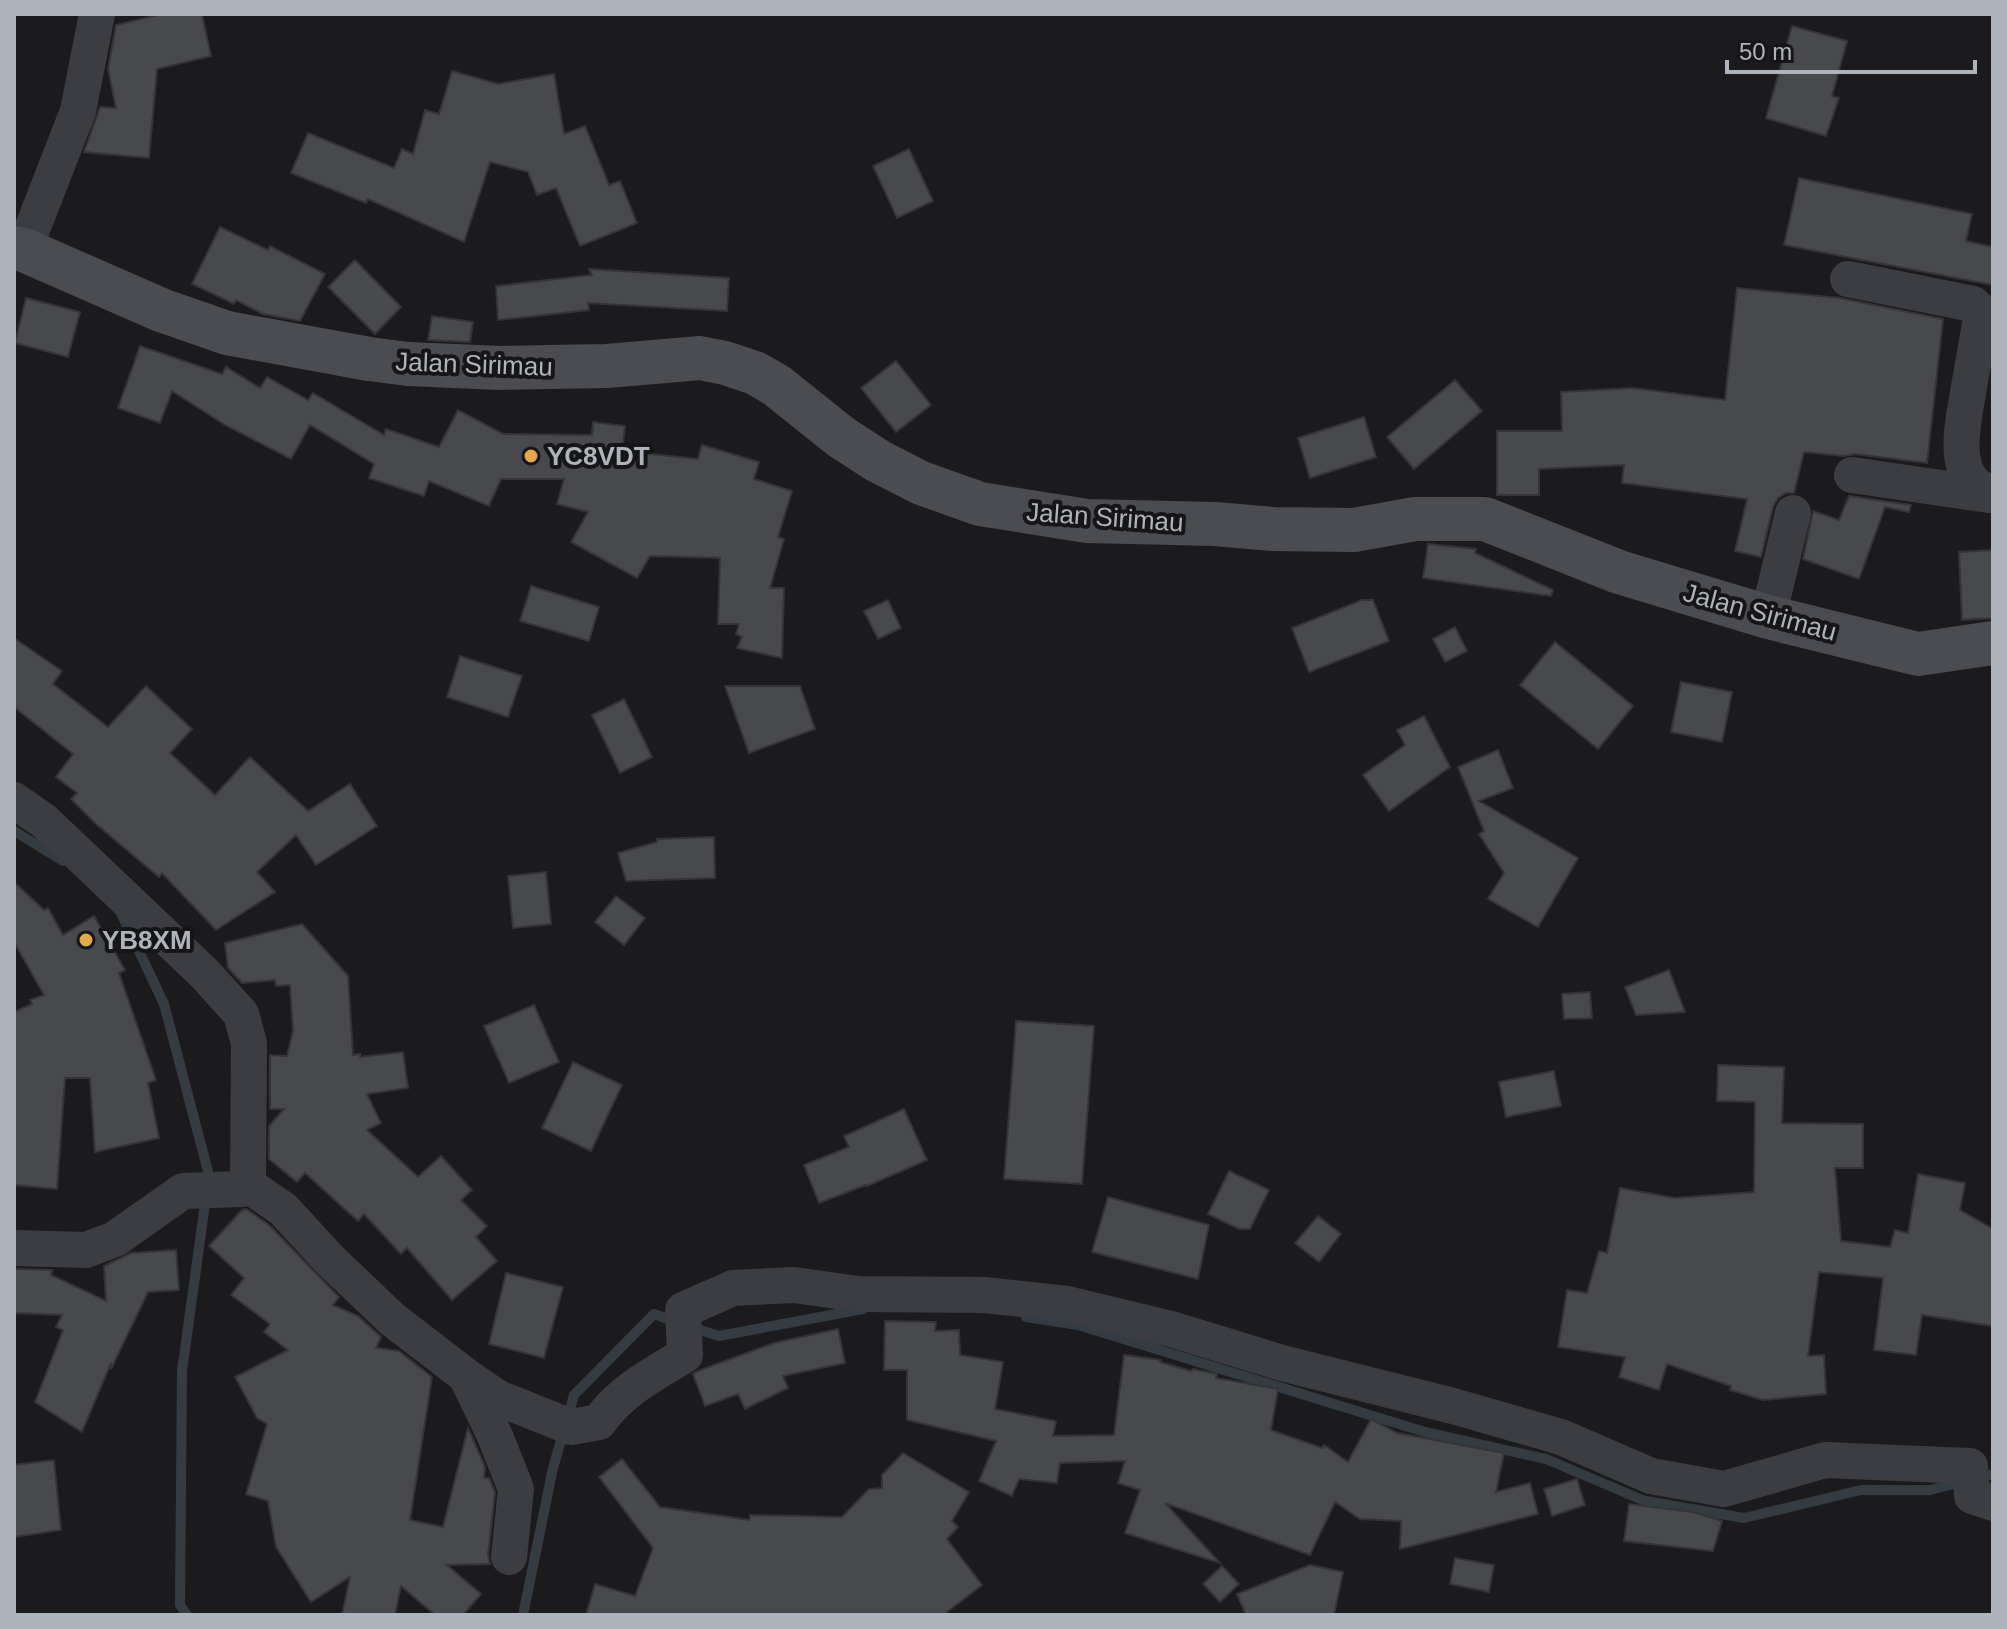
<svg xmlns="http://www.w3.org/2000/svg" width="2007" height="1629" viewBox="0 0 2007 1629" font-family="Helvetica,sans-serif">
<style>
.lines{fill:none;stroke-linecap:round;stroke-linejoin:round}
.stream{stroke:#343c42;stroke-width:10}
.building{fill:#48494d;stroke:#353539;stroke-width:2}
.street{stroke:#3c3d42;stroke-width:36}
.secondary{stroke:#4a4c51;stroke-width:44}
.poi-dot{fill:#e4a94c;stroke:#161618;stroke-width:3}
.labels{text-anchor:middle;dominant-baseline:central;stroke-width:8;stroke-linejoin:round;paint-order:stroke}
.street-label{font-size:26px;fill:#afb3bb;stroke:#161618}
.poi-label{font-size:26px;font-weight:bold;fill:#afb3bb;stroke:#161618;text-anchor:start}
</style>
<rect width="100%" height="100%" fill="#1b1b1d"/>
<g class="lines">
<path class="stream" d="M 14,831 L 63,861
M 121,913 L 164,1004 L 209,1175 L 182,1371 L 180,1605 L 187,1615
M 1026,1317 L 1078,1325 L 1425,1432 L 1546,1459 L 1645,1501 L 1744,1518 L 1861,1490 L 1930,1490 L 1993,1474
M 691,1327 L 719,1336 L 863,1309
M 523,1615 L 553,1468 L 574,1395 L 654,1314 L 676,1322"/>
</g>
<path class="building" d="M 162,14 L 202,14 L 211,56 L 157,69 L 149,158 L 84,152 L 100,107 L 116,108 L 108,69 L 116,25 Z
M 1792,26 L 1847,41 L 1832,96 L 1839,98 L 1826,136 L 1766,118 Z
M 452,71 L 498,84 L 554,74 L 564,134 L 585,126 L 609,185 L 620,181 L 637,223 L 580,246 L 556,188 L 537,195 L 528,172 L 490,162 L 464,242 L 368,199 L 366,203 L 291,173 L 308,133 L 394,168 L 402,149 L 413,154 L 425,110 L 439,114 Z
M 909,149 L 933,201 L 897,218 L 873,166 Z
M 1799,178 L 1972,214 L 1966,241 L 1993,247 L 1993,285 L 1784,245 Z
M 220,227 L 268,250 L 270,246 L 325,274 L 300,321 L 263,314 L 236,300 L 234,304 L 192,284 Z
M 355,260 L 401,307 L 375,334 L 328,287 Z
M 589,269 L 729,278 L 727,311 L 588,303 L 589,310 L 498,320 L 496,286 L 592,275 Z
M 1737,288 L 1840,298 L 1943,319 L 1927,463 L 1855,454 L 1844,456 L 1804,452 L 1794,493 L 1786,493 L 1778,498 L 1773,507 L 1761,557 L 1735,551 L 1747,499 L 1622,483 L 1624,465 L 1539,469 L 1539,495 L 1497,495 L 1497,431 L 1562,431 L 1561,392 L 1633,388 L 1725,400 Z
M 26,298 L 80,312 L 68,357 L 15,343 Z
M 432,316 L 473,322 L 470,342 L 428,340 Z
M 140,346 L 222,374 L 226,367 L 260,388 L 267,377 L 308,400 L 313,393 L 384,435 L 386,429 L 439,447 L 458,410 L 503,434 L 592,435 L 593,422 L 625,426 L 622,451 L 698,459 L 702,445 L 759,462 L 754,479 L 792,491 L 778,537 L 784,539 L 770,588 L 784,588 L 782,658 L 737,648 L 742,637 L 736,634 L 739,624 L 718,624 L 720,558 L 650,556 L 637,578 L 571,542 L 588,512 L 557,504 L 564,479 L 501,479 L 489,506 L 429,481 L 424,496 L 369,478 L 374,464 L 310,425 L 291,459 L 225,425 L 172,391 L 160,423 L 118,408 Z
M 896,361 L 931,405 L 896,432 L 861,388 Z
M 1455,380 L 1482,411 L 1414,469 L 1387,437 Z
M 1364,417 L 1376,457 L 1310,478 L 1298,438 Z
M 1849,496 L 1911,505 L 1909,512 L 1885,507 L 1859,579 L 1803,559 L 1813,511 L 1839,520 Z
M 1428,544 L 1476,549 L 1475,553 L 1553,590 L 1551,596 L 1423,578 Z
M 1993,550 L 1993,618 L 1962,620 L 1959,552 Z
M 531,586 L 599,607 L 589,641 L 520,621 Z
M 888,600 L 901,628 L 878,639 L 864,611 Z
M 1362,600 L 1373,600 L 1389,641 L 1309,672 L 1292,628 Z
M 1455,627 L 1467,651 L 1445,662 L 1433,639 Z
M 14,638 L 62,671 L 53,684 L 108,727 L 146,686 L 192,729 L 170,753 L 215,795 L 250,757 L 308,811 L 350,784 L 377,826 L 316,865 L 296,835 L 257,872 L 275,892 L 216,930 L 162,873 L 159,877 L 96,824 L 71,799 L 77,793 L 56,777 L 73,754 L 14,707 Z
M 1555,642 L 1633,706 L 1598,749 L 1520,685 Z
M 460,656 L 522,676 L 508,717 L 447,697 Z
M 1681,682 L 1732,692 L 1722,742 L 1671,732 Z
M 725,686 L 800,686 L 815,729 L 749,753 Z
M 624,699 L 652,757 L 620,773 L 592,715 Z
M 1424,716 L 1450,767 L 1389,811 L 1363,775 L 1405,745 L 1397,730 Z
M 1498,750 L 1513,788 L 1479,801 L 1578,858 L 1538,927 L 1488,899 L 1504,873 L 1479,834 L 1484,831 L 1458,767 Z
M 714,837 L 715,878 L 626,881 L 618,853 L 657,842 L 657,839 Z
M 546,872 L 551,924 L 513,928 L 508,876 Z
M 14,882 L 44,910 L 48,908 L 63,935 L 94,916 L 125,970 L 119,973 L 156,1080 L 148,1083 L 159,1138 L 95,1152 L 90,1078 L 65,1078 L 57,1189 L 14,1185 L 14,1012 L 32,1004 L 30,1000 L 44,995 L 14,942 Z
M 616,896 L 645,918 L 624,945 L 595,922 Z
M 302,924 L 348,976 L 353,1055 L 360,1054 L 360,1057 L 403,1052 L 408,1088 L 367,1094 L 381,1123 L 367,1130 L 418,1177 L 441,1156 L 472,1190 L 461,1200 L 487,1226 L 476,1237 L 497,1261 L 452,1300 L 407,1248 L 401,1254 L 364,1214 L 358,1221 L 305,1173 L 297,1182 L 269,1159 L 269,1126 L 284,1109 L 270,1109 L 270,1055 L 287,1056 L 293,1031 L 290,985 L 276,986 L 275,980 L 242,983 L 228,968 L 225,943 Z
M 1669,970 L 1685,1012 L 1636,1015 L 1625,987 Z
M 1590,992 L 1592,1018 L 1564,1019 L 1562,994 Z
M 534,1005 L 559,1062 L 509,1083 L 484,1026 Z
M 1016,1021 L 1094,1026 L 1082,1184 L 1004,1179 Z
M 573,1062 L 622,1085 L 591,1151 L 542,1128 Z
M 1718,1065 L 1784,1067 L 1782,1123 L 1863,1124 L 1863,1168 L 1835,1168 L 1841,1241 L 1890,1247 L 1895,1230 L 1908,1233 L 1918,1174 L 1965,1183 L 1960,1210 L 1993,1229 L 1993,1326 L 1922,1315 L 1916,1355 L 1874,1350 L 1883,1278 L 1819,1272 L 1808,1356 L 1824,1355 L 1826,1394 L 1763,1400 L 1730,1390 L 1731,1386 L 1667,1364 L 1659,1390 L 1619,1377 L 1625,1357 L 1558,1347 L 1567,1290 L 1587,1293 L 1599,1251 L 1607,1253 L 1620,1188 L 1675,1198 L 1754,1192 L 1755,1102 L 1717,1101 Z
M 1554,1071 L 1561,1106 L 1506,1117 L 1499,1082 Z
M 904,1109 L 927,1160 L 867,1186 L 866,1185 L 819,1203 L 804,1165 L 849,1147 L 844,1136 Z
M 1229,1171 L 1269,1190 L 1250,1229 L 1239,1229 L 1208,1214 Z
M 1108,1197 L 1209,1225 L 1198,1279 L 1092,1252 Z
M 246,1209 L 269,1225 L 339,1297 L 333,1305 L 358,1316 L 381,1337 L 376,1348 L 399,1351 L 432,1377 L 410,1520 L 443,1527 L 468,1428 L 485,1467 L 484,1478 L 489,1478 L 495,1492 L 488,1555 L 490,1564 L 447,1565 L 481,1594 L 463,1615 L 435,1615 L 401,1586 L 395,1615 L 342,1615 L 350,1577 L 311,1602 L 276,1547 L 268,1501 L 246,1494 L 267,1424 L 257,1418 L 235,1377 L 288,1350 L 264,1332 L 270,1324 L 231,1295 L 244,1278 L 209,1246 L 242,1210 Z
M 1318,1216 L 1341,1234 L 1319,1262 L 1295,1243 Z
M 176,1250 L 179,1290 L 148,1292 L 111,1369 L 111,1363 L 82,1432 L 35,1402 L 63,1330 L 56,1327 L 62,1315 L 14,1313 L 14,1269 L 52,1270 L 51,1275 L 106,1301 L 104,1266 L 131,1253 Z
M 506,1273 L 563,1287 L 544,1358 L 489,1344 Z
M 885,1321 L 936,1322 L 935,1331 L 959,1330 L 960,1355 L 1003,1362 L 995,1409 L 1056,1421 L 1053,1436 L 1114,1435 L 1124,1355 L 1161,1360 L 1160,1362 L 1191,1371 L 1193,1369 L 1217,1374 L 1216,1378 L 1278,1389 L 1271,1430 L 1322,1448 L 1324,1445 L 1348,1462 L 1371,1419 L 1397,1433 L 1504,1453 L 1496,1492 L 1530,1483 L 1538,1514 L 1400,1549 L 1401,1521 L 1360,1519 L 1335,1502 L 1310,1555 L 1165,1503 L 1220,1563 L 1125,1533 L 1140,1490 L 1118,1483 L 1125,1461 L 1060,1463 L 1057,1483 L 1019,1479 L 1012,1496 L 979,1481 L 996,1441 L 907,1420 L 907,1370 L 884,1370 Z
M 838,1329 L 845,1363 L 783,1376 L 788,1388 L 745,1409 L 738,1394 L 705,1406 L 693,1374 L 698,1371 L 774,1343 Z
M 903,1453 L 969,1492 L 952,1521 L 958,1527 L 947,1539 L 982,1585 L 943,1615 L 586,1615 L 595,1584 L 635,1596 L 653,1548 L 599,1477 L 622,1459 L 660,1507 L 750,1520 L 750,1515 L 842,1517 L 869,1489 L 882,1488 L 882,1475 Z
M 54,1460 L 61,1530 L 14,1537 L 14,1465 Z
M 1577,1479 L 1585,1505 L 1552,1516 L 1544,1489 Z
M 1629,1504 L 1693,1512 L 1722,1521 L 1713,1551 L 1624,1541 Z
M 1455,1558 L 1494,1565 L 1489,1592 L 1450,1584 Z
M 1310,1565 L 1343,1572 L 1334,1615 L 1246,1615 L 1237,1594 Z
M 1222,1566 L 1239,1584 L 1220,1602 L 1203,1584 Z"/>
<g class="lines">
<path class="street" d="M 24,250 L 78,111 L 97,14
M 1848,279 L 1973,304 L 1978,309 L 1981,318 C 1977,341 1973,364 1969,387 C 1964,420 1946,482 1993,493
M 1852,475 L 1989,495 L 1986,492
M 1768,617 L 1793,513
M 14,800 L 44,821 L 205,974 L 241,1014 L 249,1043 L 248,1185
M 14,1248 L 86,1250 L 115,1239 L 183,1191 L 242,1189 L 248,1185 L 283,1209 L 329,1259 L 392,1319 L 466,1376 L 498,1398 L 571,1427 L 599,1422 C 620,1391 654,1374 685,1355 L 683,1310 L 733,1288 L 794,1285 L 858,1294 L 984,1295 L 1067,1304 L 1171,1329 L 1282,1363 L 1453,1406 L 1561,1437 L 1651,1476 L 1724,1489 L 1825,1460 L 1970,1466 L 1972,1496 L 1993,1503
M 467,1378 L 495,1436 L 516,1489 L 509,1557"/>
<path class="secondary" d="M 14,248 L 24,250 L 161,310 L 227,333 L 369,359 L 408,364 L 501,368 L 607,366 L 700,358 L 725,363 L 755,373 L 776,385 L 841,437 L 878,461 L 921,483 L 980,504 L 1087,521 L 1215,524 L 1273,529 L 1354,530 L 1415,519 L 1485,519 L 1619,572 L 1768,617 L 1918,654 L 1993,643"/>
</g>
<g class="poi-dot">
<circle cx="531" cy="456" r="8"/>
<circle cx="86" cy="940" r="8"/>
</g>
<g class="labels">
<g class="street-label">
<text transform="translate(474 364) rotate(2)">Jalan Sirimau</text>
<text transform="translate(1105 517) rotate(4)">Jalan Sirimau</text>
<text transform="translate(1760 612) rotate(15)">Jalan Sirimau</text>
</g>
<g class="poi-label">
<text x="547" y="456">YC8VDT</text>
<text x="102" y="940">YB8XM</text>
</g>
</g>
<rect width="2007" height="1629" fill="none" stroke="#afb3bb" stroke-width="32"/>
<path d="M1727 60v12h248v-12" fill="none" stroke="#afb3bb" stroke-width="4"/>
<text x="1739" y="60" font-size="24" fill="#afb3bb" stroke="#161618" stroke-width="6" paint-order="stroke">50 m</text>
</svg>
